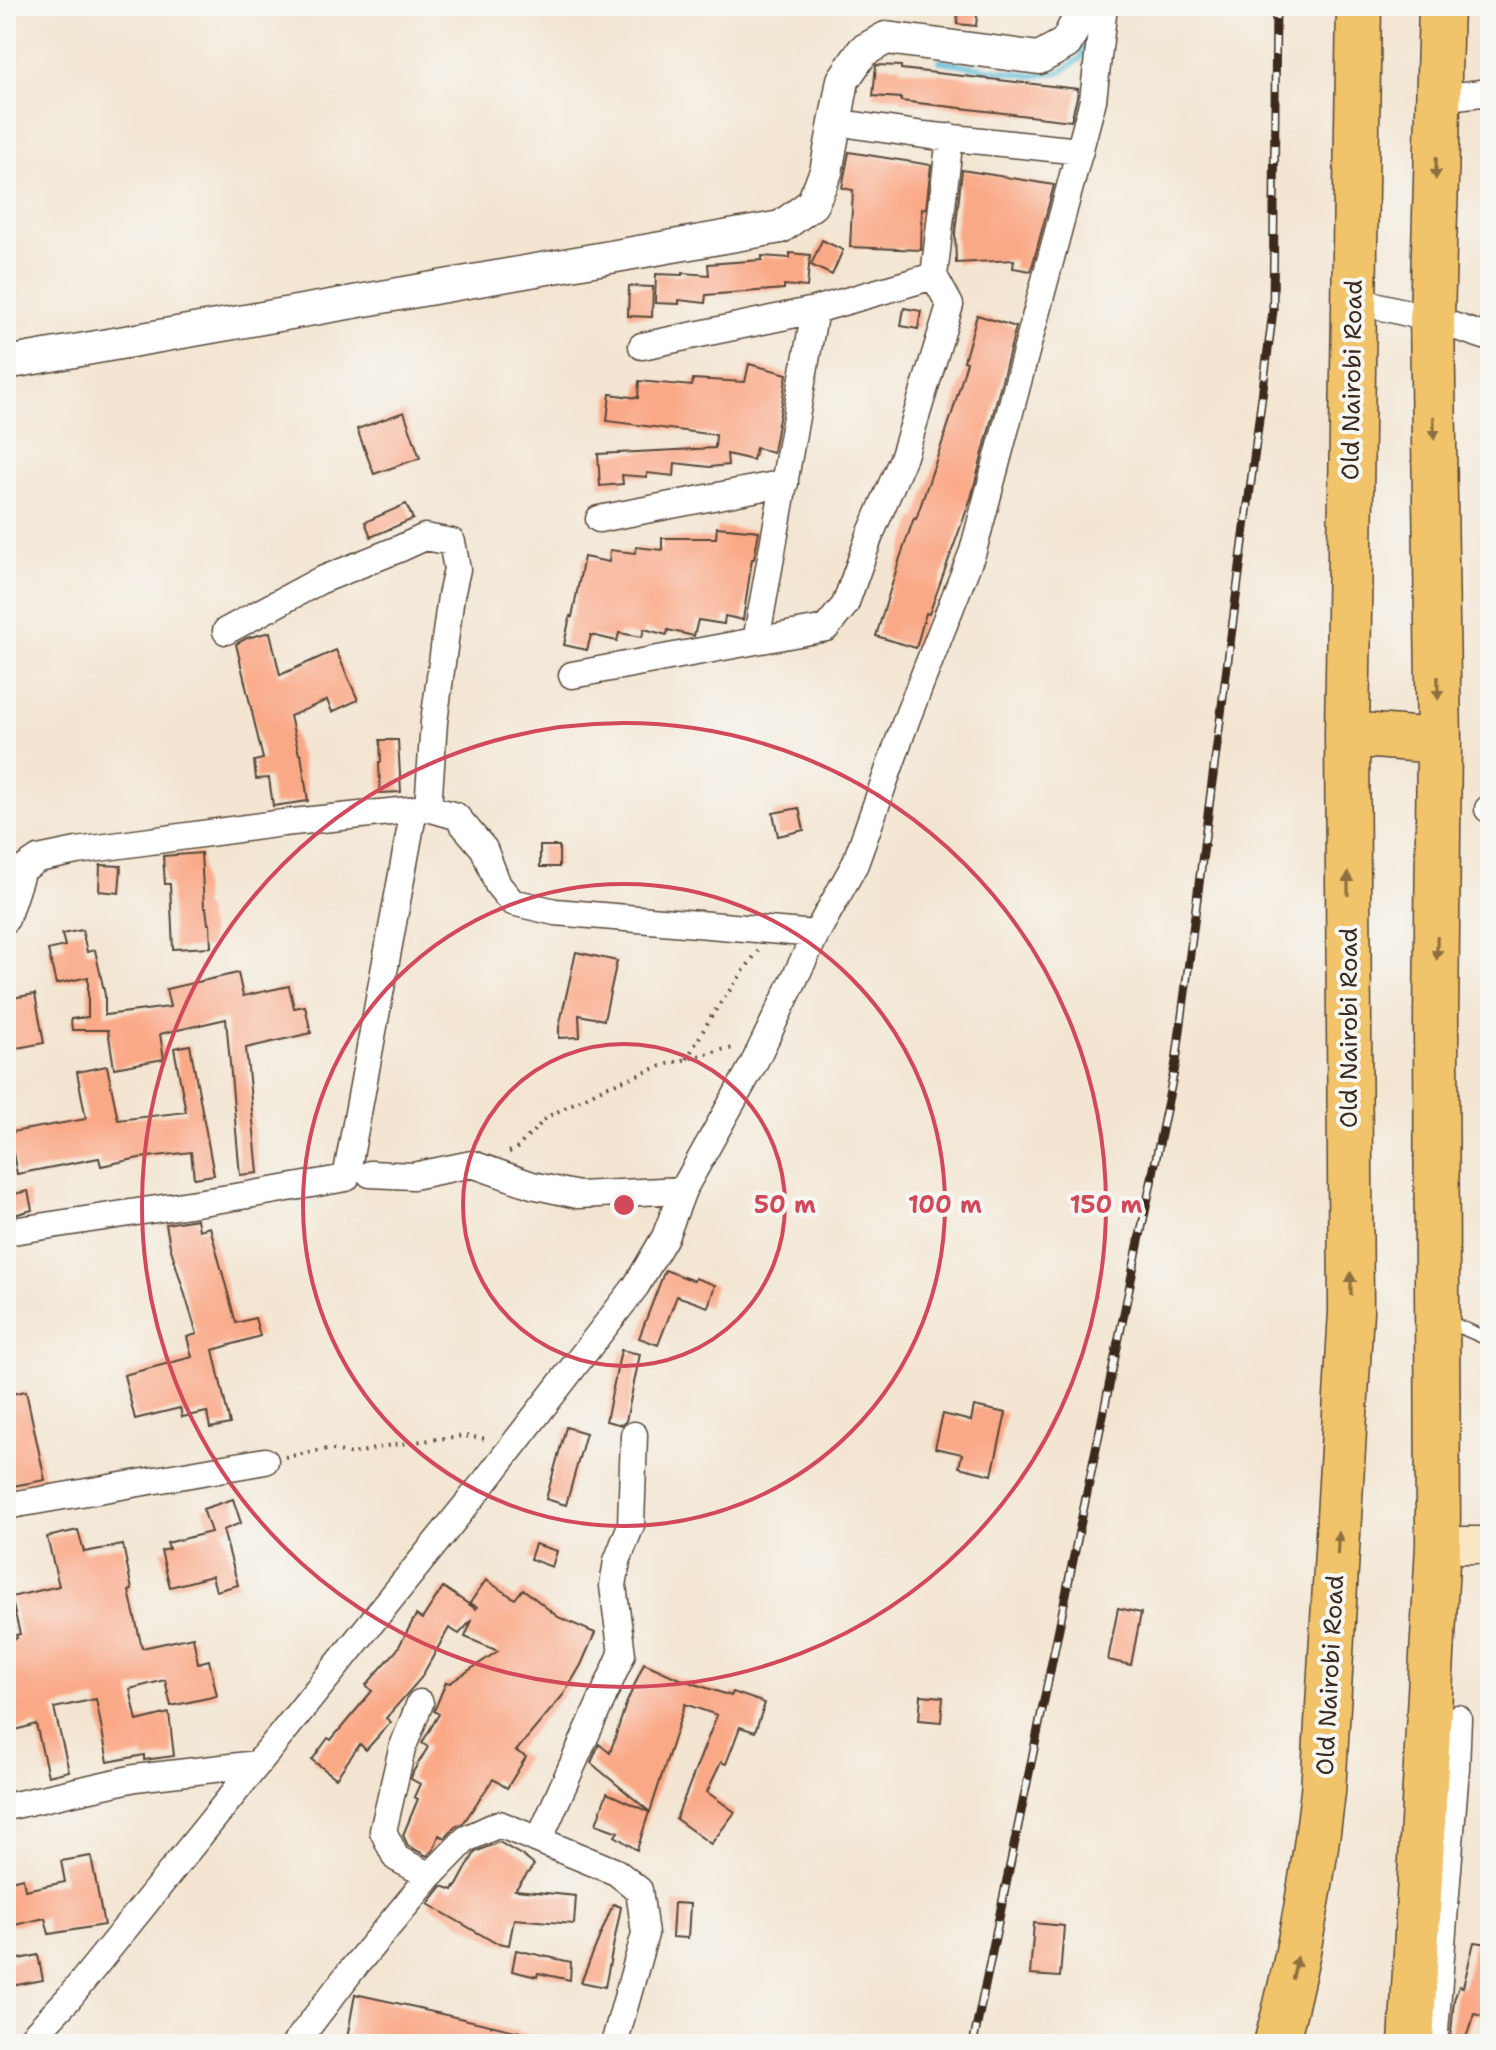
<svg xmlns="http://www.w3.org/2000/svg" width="1496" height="2050" viewBox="0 0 1496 2050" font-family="'Shantell Sans',sans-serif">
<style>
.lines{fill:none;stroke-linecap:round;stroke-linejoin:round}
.stream{stroke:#5abed8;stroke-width:6}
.building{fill:#faa987}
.service-casing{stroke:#574639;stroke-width:15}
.minor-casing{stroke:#574639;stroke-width:29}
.tertiary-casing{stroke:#574639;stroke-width:35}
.secondary-casing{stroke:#574639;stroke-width:39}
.trunk-casing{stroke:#574639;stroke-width:47}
.path{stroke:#574639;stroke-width:4;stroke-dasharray:2 6;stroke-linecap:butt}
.service{stroke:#fff;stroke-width:12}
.minor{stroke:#fff;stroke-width:26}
.tertiary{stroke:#fff;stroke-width:32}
.secondary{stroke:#f9e7c3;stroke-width:36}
.trunk{stroke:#f1c36a;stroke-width:44}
.rail-casing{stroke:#3b2a1e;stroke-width:9}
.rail{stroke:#f6f6f2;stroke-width:6;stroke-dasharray:18;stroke-linecap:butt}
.oneway{fill:#8d6f40}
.ring{fill:none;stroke:#d1495b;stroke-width:4}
.labels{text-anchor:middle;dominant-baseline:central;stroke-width:8;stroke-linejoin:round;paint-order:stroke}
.street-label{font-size:24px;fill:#3b2a1e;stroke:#f6f6f2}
.centre{fill:#d1495b;stroke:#f6f6f2;stroke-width:4}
.ring-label{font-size:24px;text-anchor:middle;font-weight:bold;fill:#d1495b;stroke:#f6f6f2;stroke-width:8;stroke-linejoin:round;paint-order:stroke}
</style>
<rect width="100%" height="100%" fill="#f6f6f2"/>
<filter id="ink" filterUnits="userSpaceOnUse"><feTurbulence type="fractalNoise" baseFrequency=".0125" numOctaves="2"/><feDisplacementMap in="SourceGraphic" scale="16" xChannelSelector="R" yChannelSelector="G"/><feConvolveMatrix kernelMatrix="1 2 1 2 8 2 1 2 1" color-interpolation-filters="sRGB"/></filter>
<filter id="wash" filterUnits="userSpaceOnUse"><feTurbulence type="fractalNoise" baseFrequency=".006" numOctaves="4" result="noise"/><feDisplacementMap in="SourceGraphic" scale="32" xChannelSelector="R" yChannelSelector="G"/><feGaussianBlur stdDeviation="1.8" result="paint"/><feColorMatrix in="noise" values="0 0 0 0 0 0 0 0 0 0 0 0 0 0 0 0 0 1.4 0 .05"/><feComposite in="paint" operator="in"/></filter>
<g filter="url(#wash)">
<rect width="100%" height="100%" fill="#f3e5d1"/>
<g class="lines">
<path class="stream" d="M 940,61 L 1034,76 L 1060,72 L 1081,58 L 1088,33
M 803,229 L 817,222 L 821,214"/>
</g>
<g id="blocks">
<path class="building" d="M 958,6 L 978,6 L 976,26 L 957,24 Z
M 876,65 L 901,66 L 901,69 L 1078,89 L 1077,97 L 1071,121 L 901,101 L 901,98 L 873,96 Z
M 849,152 L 931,165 L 926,209 L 922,208 L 921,250 L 850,247 L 853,190 L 842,188 Z
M 962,170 L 1054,185 L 1031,271 L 1013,268 L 1014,260 L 956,263 L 955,233 Z
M 822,240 L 843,250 L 832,275 L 811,265 Z
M 790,253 L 810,255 L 807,287 L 784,285 L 784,289 L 706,295 L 705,303 L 679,300 L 679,304 L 655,303 L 656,274 L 682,275 L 682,273 L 709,275 L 708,264 L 762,260 L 762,256 L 790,258 Z
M 629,286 L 653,287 L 652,317 L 628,316 Z
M 904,308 L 921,311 L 918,329 L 901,326 Z
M 977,315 L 1016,327 L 971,498 L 929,614 L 926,613 L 916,648 L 876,636 L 900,558 L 914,518 L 916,519 L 951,417 L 967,362 L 964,361 Z
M 749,364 L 787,374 L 773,452 L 756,448 L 753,460 L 727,454 L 728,465 L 710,467 L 675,463 L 674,476 L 647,473 L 647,477 L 622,475 L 623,484 L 600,486 L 598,454 L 715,448 L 716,435 L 607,421 L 610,394 L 638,398 L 639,381 L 692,386 L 693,379 L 745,382 Z
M 404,412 L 420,458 L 374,474 L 357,429 Z
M 406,504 L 413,519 L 371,537 L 365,522 Z
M 717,527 L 759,531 L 754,559 L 752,559 L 743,620 L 725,616 L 724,624 L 698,620 L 694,636 L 668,630 L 667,635 L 644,629 L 642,637 L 619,633 L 617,641 L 591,635 L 587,650 L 564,645 L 570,616 L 572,617 L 584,557 L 609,562 L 610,550 L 635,553 L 636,547 L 662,550 L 662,538 L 716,538 Z
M 270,632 L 280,675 L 336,650 L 358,700 L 332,712 L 327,700 L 290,716 L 299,754 L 301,754 L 308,801 L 273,806 L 269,778 L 256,779 L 254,761 L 263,759 L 236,644 L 247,638 Z
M 380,740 L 398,740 L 401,792 L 380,793 L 379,762 L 381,762 Z
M 799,808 L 804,830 L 778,836 L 773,813 Z
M 540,846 L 559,846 L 559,867 L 540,867 Z
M 201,853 L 204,908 L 206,908 L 208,924 L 210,924 L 211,947 L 173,949 L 170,884 L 165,884 L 163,856 Z
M 100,865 L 121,866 L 119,893 L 99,891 Z
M 82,930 L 87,952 L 95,950 L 105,995 L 105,1015 L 170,1007 L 166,989 L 238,973 L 243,996 L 289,986 L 294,1008 L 305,1006 L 311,1033 L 246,1048 L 258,1173 L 240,1175 L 226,1019 L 160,1034 L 164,1059 L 114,1068 L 108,1030 L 72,1030 L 71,1019 L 88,1017 L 88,977 L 56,984 L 48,950 L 65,946 L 62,934 Z
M 576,952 L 617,961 L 604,1020 L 579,1015 L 580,1037 L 559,1038 L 559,1027 Z
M 35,994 L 44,1043 L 6,1050 L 6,999 Z
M 190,1045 L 214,1175 L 194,1178 L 191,1152 L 139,1158 L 101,1166 L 99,1158 L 17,1174 L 13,1153 L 6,1154 L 6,1133 L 86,1119 L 77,1072 L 107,1066 L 118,1120 L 186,1112 L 174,1048 Z
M 28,1191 L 32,1210 L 14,1215 L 9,1195 Z
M 197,1219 L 199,1230 L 210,1227 L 236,1323 L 255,1318 L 260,1336 L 213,1350 L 230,1424 L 210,1428 L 207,1412 L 182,1417 L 180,1408 L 135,1419 L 124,1375 L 192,1357 L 187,1337 L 197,1334 L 170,1246 L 166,1224 Z
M 665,1270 L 694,1281 L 695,1278 L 715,1285 L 708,1307 L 677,1296 L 658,1345 L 639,1338 Z
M 621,1350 L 640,1354 L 626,1421 L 622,1425 L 606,1421 Z
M 26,1391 L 45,1480 L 13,1486 L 6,1449 L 6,1395 Z
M 974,1406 L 1006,1413 L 992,1475 L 959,1467 L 962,1454 L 935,1448 L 943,1414 L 971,1421 Z
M 566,1427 L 586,1433 L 566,1505 L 546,1499 Z
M 233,1499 L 241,1523 L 223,1530 L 238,1585 L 216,1591 L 212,1576 L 170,1587 L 161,1551 L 169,1549 L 167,1543 L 211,1532 L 203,1509 Z
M 78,1530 L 84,1552 L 123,1545 L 132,1590 L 129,1591 L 142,1648 L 193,1637 L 198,1663 L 209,1660 L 217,1696 L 171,1706 L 165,1680 L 130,1689 L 137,1721 L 169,1713 L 174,1756 L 144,1760 L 144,1755 L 108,1762 L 96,1699 L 54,1708 L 69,1771 L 48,1776 L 36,1724 L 6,1733 L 6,1640 L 17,1638 L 16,1635 L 20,1634 L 11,1597 L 59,1586 L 47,1537 Z
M 535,1544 L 557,1551 L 552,1567 L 530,1559 Z
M 486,1580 L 515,1599 L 523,1589 L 558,1617 L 595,1633 L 581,1665 L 564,1694 L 516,1751 L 526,1757 L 507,1788 L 493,1779 L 464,1822 L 455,1827 L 445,1838 L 439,1835 L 434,1849 L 427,1856 L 408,1846 L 403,1835 L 418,1799 L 414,1797 L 420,1784 L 411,1779 L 413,1772 L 428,1747 L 422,1743 L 439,1714 L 434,1711 L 446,1682 L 450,1683 L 498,1651 L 465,1637 L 472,1620 L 459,1634 L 449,1628 L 421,1678 L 386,1718 L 391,1722 L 366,1750 L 360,1744 L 336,1778 L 312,1760 L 328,1738 L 331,1740 L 372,1691 L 366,1685 L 397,1650 L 416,1615 L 422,1619 L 443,1587 L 476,1609 L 477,1607 L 470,1603 Z
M 1118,1608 L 1141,1613 L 1131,1665 L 1108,1660 Z
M 644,1663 L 677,1678 L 731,1696 L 733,1692 L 765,1703 L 755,1732 L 740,1727 L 726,1764 L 721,1762 L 707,1792 L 735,1812 L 711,1844 L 676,1819 L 717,1715 L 685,1704 L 650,1812 L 591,1763 L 599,1744 L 610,1753 L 626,1704 Z
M 921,1695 L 943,1697 L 941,1722 L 919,1720 Z
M 607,1793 L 649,1812 L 637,1850 L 615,1836 L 618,1832 L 596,1824 Z
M 499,1842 L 523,1856 L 534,1865 L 515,1890 L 576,1896 L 574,1924 L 514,1919 L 509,1945 L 494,1942 L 428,1904 L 442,1886 L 453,1890 L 455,1886 L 456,1887 L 475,1852 Z
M 91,1856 L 104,1925 L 49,1934 L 45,1918 L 6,1927 L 6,1882 L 23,1878 L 25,1890 L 65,1882 L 61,1861 Z
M 674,1903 L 690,1904 L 688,1938 L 672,1937 Z
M 613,1904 L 621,1907 L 605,1987 L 581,1982 Z
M 1034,1923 L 1064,1926 L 1060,1977 L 1030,1975 Z
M 1474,1942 L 1490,1944 L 1490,2018 L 1474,2014 L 1464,2044 L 1450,2044 L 1454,2000 L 1459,1986 L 1463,1987 Z
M 516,1950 L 571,1962 L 570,1980 L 538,1973 L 537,1977 L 512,1971 Z
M 38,1955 L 43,1980 L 6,1987 L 6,1962 Z
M 355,1994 L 424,2009 L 424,2010 L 542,2037 L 541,2044 L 346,2044 Z"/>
</g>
</g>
<g filter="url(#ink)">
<use href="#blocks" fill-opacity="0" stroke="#574639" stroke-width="2"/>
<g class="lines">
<g class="service-casing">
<path id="service" d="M 1444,1320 L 1490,1340"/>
</g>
<g class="minor-casing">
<path id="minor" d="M 1439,98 L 1490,92
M 855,125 L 924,135 L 1080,151
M 1354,300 L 1432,319 L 1490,338
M 642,346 L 815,310 L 934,276
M 599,519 L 785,483
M 226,631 L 319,581 L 401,548 L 425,537 L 452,542 L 457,569 L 451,596 L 434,722 L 428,808
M 756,641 L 815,310
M 572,675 L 826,628 L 845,605 L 870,535 L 904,456 L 950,305 L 934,276 L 950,137
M 1488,809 L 1490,809
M 6,919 L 22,870 L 38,859 L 77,851 L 283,823 L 428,808 L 456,816 L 484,849 L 498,885 L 512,902 L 555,912 L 816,934
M 370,1174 L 413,1176 L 472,1164 L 532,1185 L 578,1195 L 683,1190
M 6,1232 L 248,1195 L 346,1178 L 414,809
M 6,1506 L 265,1461
M 420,1703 L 402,1749 L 383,1831 L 396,1858 L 430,1876
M 6,1807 L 135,1778 L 257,1764
M 539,1840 L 622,1654 L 613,1586 L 617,1561 L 631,1525 L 634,1435
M 26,2044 L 69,1998 L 487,1479 L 636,1286 L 665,1237 L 683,1190 L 754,1063 L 816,934 L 855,864 L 907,718 L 973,551 L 1093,100 L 1104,6
M 295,2044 L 350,1972 L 430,1876 L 466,1839 L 499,1824 L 616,1872 L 639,1890 L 645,1934 L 614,2044
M 1434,2044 L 1456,1768 L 1458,1718"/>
</g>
<g class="tertiary-casing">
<path id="tertiary" d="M 6,363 L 781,227 L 812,204 L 826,172 L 843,80 L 863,51 L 886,38 L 1039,58 L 1066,43 L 1085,6"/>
</g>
<g class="secondary-casing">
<path id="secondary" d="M 1438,1545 L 1490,1545"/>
</g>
<g class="trunk-casing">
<path id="trunk" d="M 1347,734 L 1439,741
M 1276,2044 C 1299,1960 1313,1878 1323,1792 L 1351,1311 L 1347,734 L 1359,6
M 1411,2044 L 1438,1545 L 1436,1021 L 1439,741 L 1432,319 L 1441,6"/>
</g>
<path class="path" d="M 687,1059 L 712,1015 L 758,951
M 509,1152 L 515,1150 L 547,1117 L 603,1088 L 664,1065 L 725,1049 L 737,1048
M 285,1457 L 328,1449 L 353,1454 L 391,1445 L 463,1436 L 489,1439"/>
<use href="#service" class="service"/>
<use href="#minor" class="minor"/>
<use href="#tertiary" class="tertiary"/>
<use href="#secondary" class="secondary"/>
<use href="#trunk" class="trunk"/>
<g class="rail-casing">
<path id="rail" d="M 973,2044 L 1176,1062 L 1273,311 L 1276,6"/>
</g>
<use href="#rail" class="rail"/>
</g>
<defs><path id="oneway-solid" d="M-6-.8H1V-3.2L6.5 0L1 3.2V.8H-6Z" transform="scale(2)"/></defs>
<g class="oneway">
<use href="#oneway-solid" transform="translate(1436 168) rotate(92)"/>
<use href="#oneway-solid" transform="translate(1434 428) rotate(89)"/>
<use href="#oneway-solid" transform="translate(1438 688) rotate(89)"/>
<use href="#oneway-solid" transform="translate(1348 884) rotate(-90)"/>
<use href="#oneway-solid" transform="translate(1437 948) rotate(91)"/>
<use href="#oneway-solid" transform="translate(1351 1284) rotate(-90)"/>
<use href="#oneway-solid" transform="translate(1338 1543) rotate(-87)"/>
<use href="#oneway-solid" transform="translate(1295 1968) rotate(-77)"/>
</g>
</g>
<g class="ring">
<circle cx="624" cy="1205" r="161"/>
<circle cx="624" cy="1205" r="321"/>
<circle cx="624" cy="1205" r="482"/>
</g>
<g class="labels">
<g class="street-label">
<text transform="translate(1352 380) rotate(-89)">Old Nairobi Road</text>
<text transform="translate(1349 1028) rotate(-90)">Old Nairobi Road</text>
<text transform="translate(1330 1675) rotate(-87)">Old Nairobi Road</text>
</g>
</g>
<circle cx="624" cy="1205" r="12" class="centre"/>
<g class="ring-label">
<text x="785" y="1213">50 m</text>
<text x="945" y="1213">100 m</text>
<text x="1106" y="1213">150 m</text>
</g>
<rect width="1496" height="2050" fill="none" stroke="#f6f6f2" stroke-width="32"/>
</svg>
